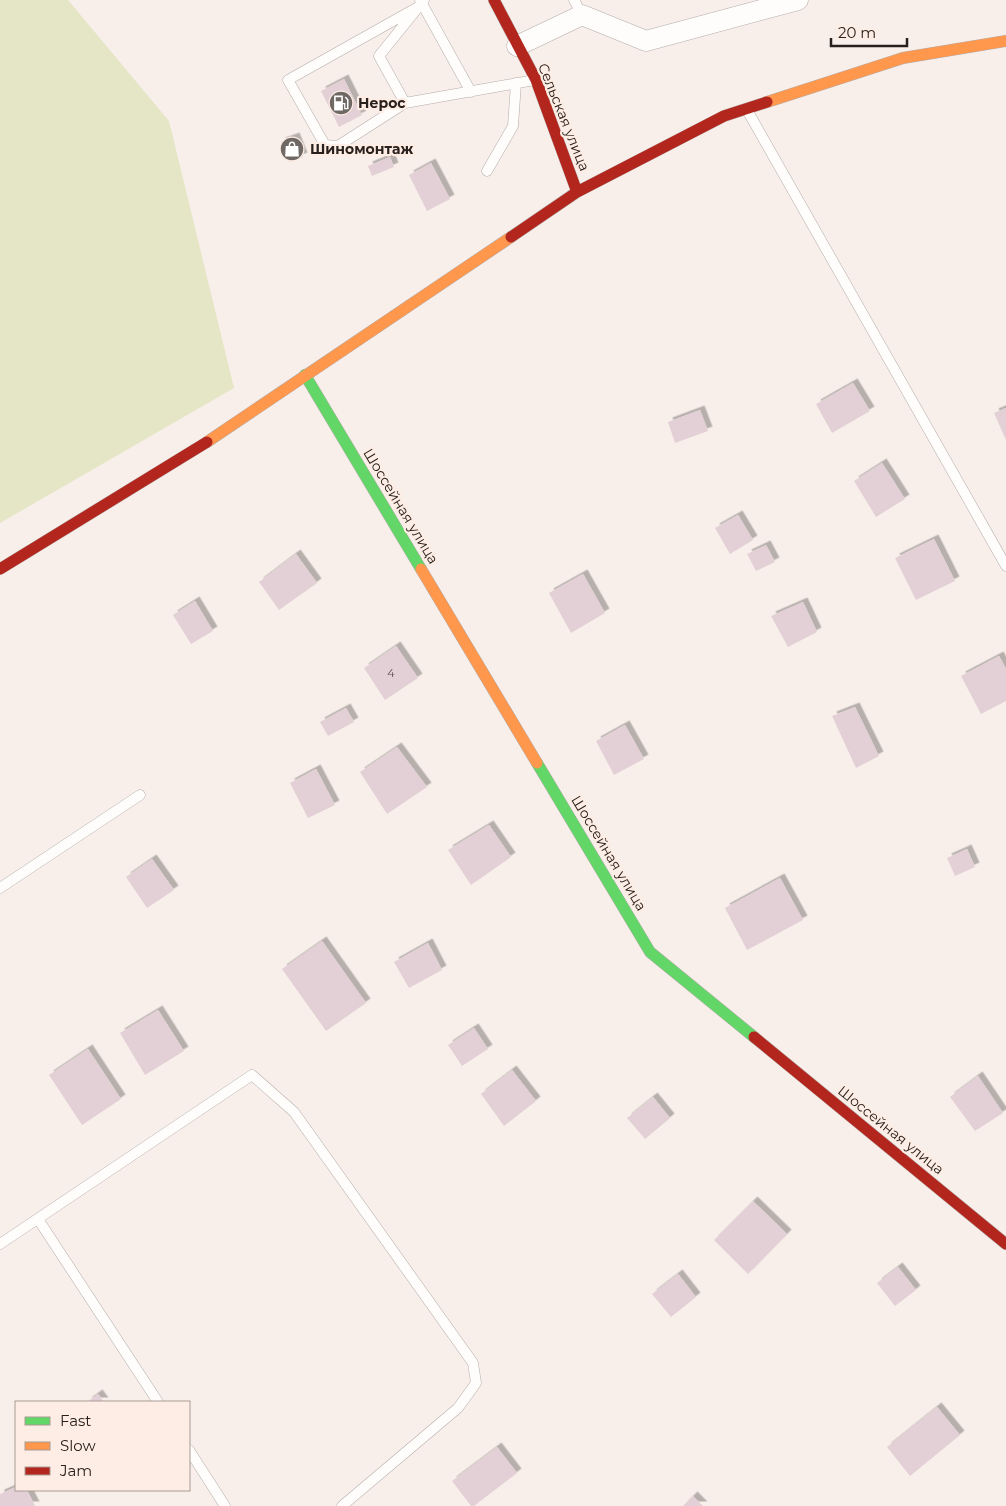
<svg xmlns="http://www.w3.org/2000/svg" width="1006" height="1506" viewBox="0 0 1006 1506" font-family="Montserrat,sans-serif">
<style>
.green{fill:#e4e6c6}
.building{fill:#e3d0d6;filter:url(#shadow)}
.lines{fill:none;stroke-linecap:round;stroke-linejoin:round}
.lane-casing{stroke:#b4aca9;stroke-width:11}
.street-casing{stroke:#b4aca9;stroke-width:21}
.fast-casing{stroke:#b4aca9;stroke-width:12}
.slow-casing{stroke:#b4aca9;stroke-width:12}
.jam-casing{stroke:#b4aca9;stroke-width:12}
.lane{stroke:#fefdfc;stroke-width:10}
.street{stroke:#fefdfc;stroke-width:20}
.fast{stroke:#63d668;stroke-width:11}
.slow{stroke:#ff974d;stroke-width:11}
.jam{stroke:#b3261e;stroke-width:11}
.labels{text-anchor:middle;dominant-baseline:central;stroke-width:4.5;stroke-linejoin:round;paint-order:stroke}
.number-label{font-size:11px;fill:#564c4a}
.poi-label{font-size:14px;font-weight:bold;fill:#27201c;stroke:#feede4;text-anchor:start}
.street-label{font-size:14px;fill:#27201c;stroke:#feede4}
</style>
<defs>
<filter id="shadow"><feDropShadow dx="4.5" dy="-4.5" stdDeviation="0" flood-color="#0004"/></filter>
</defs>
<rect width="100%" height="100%" fill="#f8efea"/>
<path class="green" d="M 0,0 L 68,0 L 169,121 L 234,388 L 0,523 Z"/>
<path class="building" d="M 344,79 L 362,115 L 339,127 L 321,91 Z
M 295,137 L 303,157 L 289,162 L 281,142 Z
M 390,157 L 394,167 L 372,176 L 368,166 Z
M 431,163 L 450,199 L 427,211 L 409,175 Z
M 853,383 L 870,411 L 832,433 L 816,404 Z
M 1006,408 L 1006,440 L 994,413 Z
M 700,410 L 708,431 L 675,443 L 668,422 Z
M 882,463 L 905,499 L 876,517 L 854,481 Z
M 738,515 L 753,540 L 730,554 L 715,528 Z
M 934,539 L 955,581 L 916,600 L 895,558 Z
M 766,545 L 775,562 L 756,571 L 747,554 Z
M 296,554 L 317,583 L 279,610 L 259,582 Z
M 583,574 L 605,613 L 571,633 L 549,593 Z
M 195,601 L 213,631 L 191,644 L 173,615 Z
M 803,602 L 817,632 L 788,647 L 771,616 Z
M 396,646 L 418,678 L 385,700 L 364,668 Z
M 999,656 L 1006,669 L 1006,701 L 981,714 L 961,676 Z
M 855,707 L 879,756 L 856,768 L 832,716 Z
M 346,708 L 354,722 L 328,736 L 320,722 Z
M 625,725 L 644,759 L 614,775 L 596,741 Z
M 397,747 L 427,787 L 387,814 L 360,772 Z
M 316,769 L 335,805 L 308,818 L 290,783 Z
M 489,825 L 511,857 L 471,885 L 448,850 Z
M 967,849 L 975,867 L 955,876 L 947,858 Z
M 152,859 L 174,890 L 147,908 L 126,877 Z
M 780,878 L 803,920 L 747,950 L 725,908 Z
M 322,941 L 366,1003 L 326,1031 L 282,969 Z
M 428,943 L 442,970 L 409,988 L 394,962 Z
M 158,1010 L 184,1051 L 145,1075 L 120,1033 Z
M 474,1028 L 488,1049 L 462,1066 L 448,1045 Z
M 88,1049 L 121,1099 L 82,1125 L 49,1075 Z
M 512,1070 L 536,1101 L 504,1126 L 481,1094 Z
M 978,1076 L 1003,1113 L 975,1131 L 950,1097 Z
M 653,1097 L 670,1118 L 645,1139 L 627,1118 Z
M 753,1201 L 787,1234 L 748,1274 L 714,1240 Z
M 898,1267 L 916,1290 L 895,1306 L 877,1283 Z
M 678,1274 L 696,1297 L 671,1317 L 652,1294 Z
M 98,1394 L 104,1402 L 87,1402 Z
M 937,1407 L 960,1435 L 910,1476 L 887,1447 Z
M 497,1447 L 517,1473 L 474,1506 L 471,1506 L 452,1481 Z
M 16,1487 L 16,1490 L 27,1490 L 35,1506 L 0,1506 L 0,1494 Z
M 693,1496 L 703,1506 L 683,1506 Z"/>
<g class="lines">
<g class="lane-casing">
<path id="lane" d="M 420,0 L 471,92
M 424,0 L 379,56 L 405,103 L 535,80
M 574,0 L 582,15
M 405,103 L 338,146 L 325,145 L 288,80 L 418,7
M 747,110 L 1006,566
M 487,171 L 513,126 L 516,83
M 0,888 L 140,795
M 38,1219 L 158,1402
M 0,1244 L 252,1075 L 294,1112 L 473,1363 L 476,1383 L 458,1408 L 342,1506
M 189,1450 L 225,1506"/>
</g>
<g class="street-casing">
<path id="street" d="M 517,46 L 582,15 L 646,41 L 798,0"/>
</g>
<g class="fast-casing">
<path id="fast" d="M 305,375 L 421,569
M 537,763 L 650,952 L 754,1037"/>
</g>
<g class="slow-casing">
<path id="slow" d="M 767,102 L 903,58 L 1006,41
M 207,442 L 511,237
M 421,569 L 537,763"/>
</g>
<g class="jam-casing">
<path id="jam" d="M 494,0 L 536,80 L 577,192
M 511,237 L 577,192 L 724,116 L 767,102
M 0,569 L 207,442
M 754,1037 L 1006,1244"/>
</g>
<use href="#lane" class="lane"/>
<use href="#street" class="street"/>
<use href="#fast" class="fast"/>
<use href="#slow" class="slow"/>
<use href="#jam" class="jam"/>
</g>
<defs>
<g id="fuel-disc" transform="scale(1.25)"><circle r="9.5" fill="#706864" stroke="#feede4"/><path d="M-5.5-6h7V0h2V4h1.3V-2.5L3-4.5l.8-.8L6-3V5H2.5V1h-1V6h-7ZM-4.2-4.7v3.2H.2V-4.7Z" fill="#fff"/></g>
<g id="shop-disc" transform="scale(1.25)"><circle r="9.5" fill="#706864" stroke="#feede4"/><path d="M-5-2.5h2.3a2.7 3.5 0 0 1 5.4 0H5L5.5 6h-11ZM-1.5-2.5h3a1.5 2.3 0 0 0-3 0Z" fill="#fff"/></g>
</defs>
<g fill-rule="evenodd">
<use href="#fuel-disc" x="341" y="103"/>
<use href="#shop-disc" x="292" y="149"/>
</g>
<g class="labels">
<g class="number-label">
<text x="391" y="673">4</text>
</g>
<g class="poi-label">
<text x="358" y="103">Нерос</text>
<text x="310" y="149">Шиномонтаж</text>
</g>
<g class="street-label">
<text transform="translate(564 117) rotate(68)">Сельская улица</text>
<text transform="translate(401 506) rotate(59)">Шоссейная улица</text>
<text transform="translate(609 853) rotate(59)">Шоссейная улица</text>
<text transform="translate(891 1130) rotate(39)">Шоссейная улица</text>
</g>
</g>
<rect x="15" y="1401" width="175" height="90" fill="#feede4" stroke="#a89b94"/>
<rect x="25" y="1417" width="25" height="8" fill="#63d668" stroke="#a89b94"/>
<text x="60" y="1426" font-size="15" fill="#27201c">Fast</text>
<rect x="25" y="1442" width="25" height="8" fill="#ff974d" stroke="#a89b94"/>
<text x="60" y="1451" font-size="15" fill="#27201c">Slow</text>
<rect x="25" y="1467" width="25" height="8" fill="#b3261e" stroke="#a89b94"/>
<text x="60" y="1476" font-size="15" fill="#27201c">Jam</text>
<path d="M831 38v8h76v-8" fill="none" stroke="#27201c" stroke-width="2.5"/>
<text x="838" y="38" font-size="15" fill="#27201c" stroke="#feede4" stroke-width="4" paint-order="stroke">20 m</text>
</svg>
